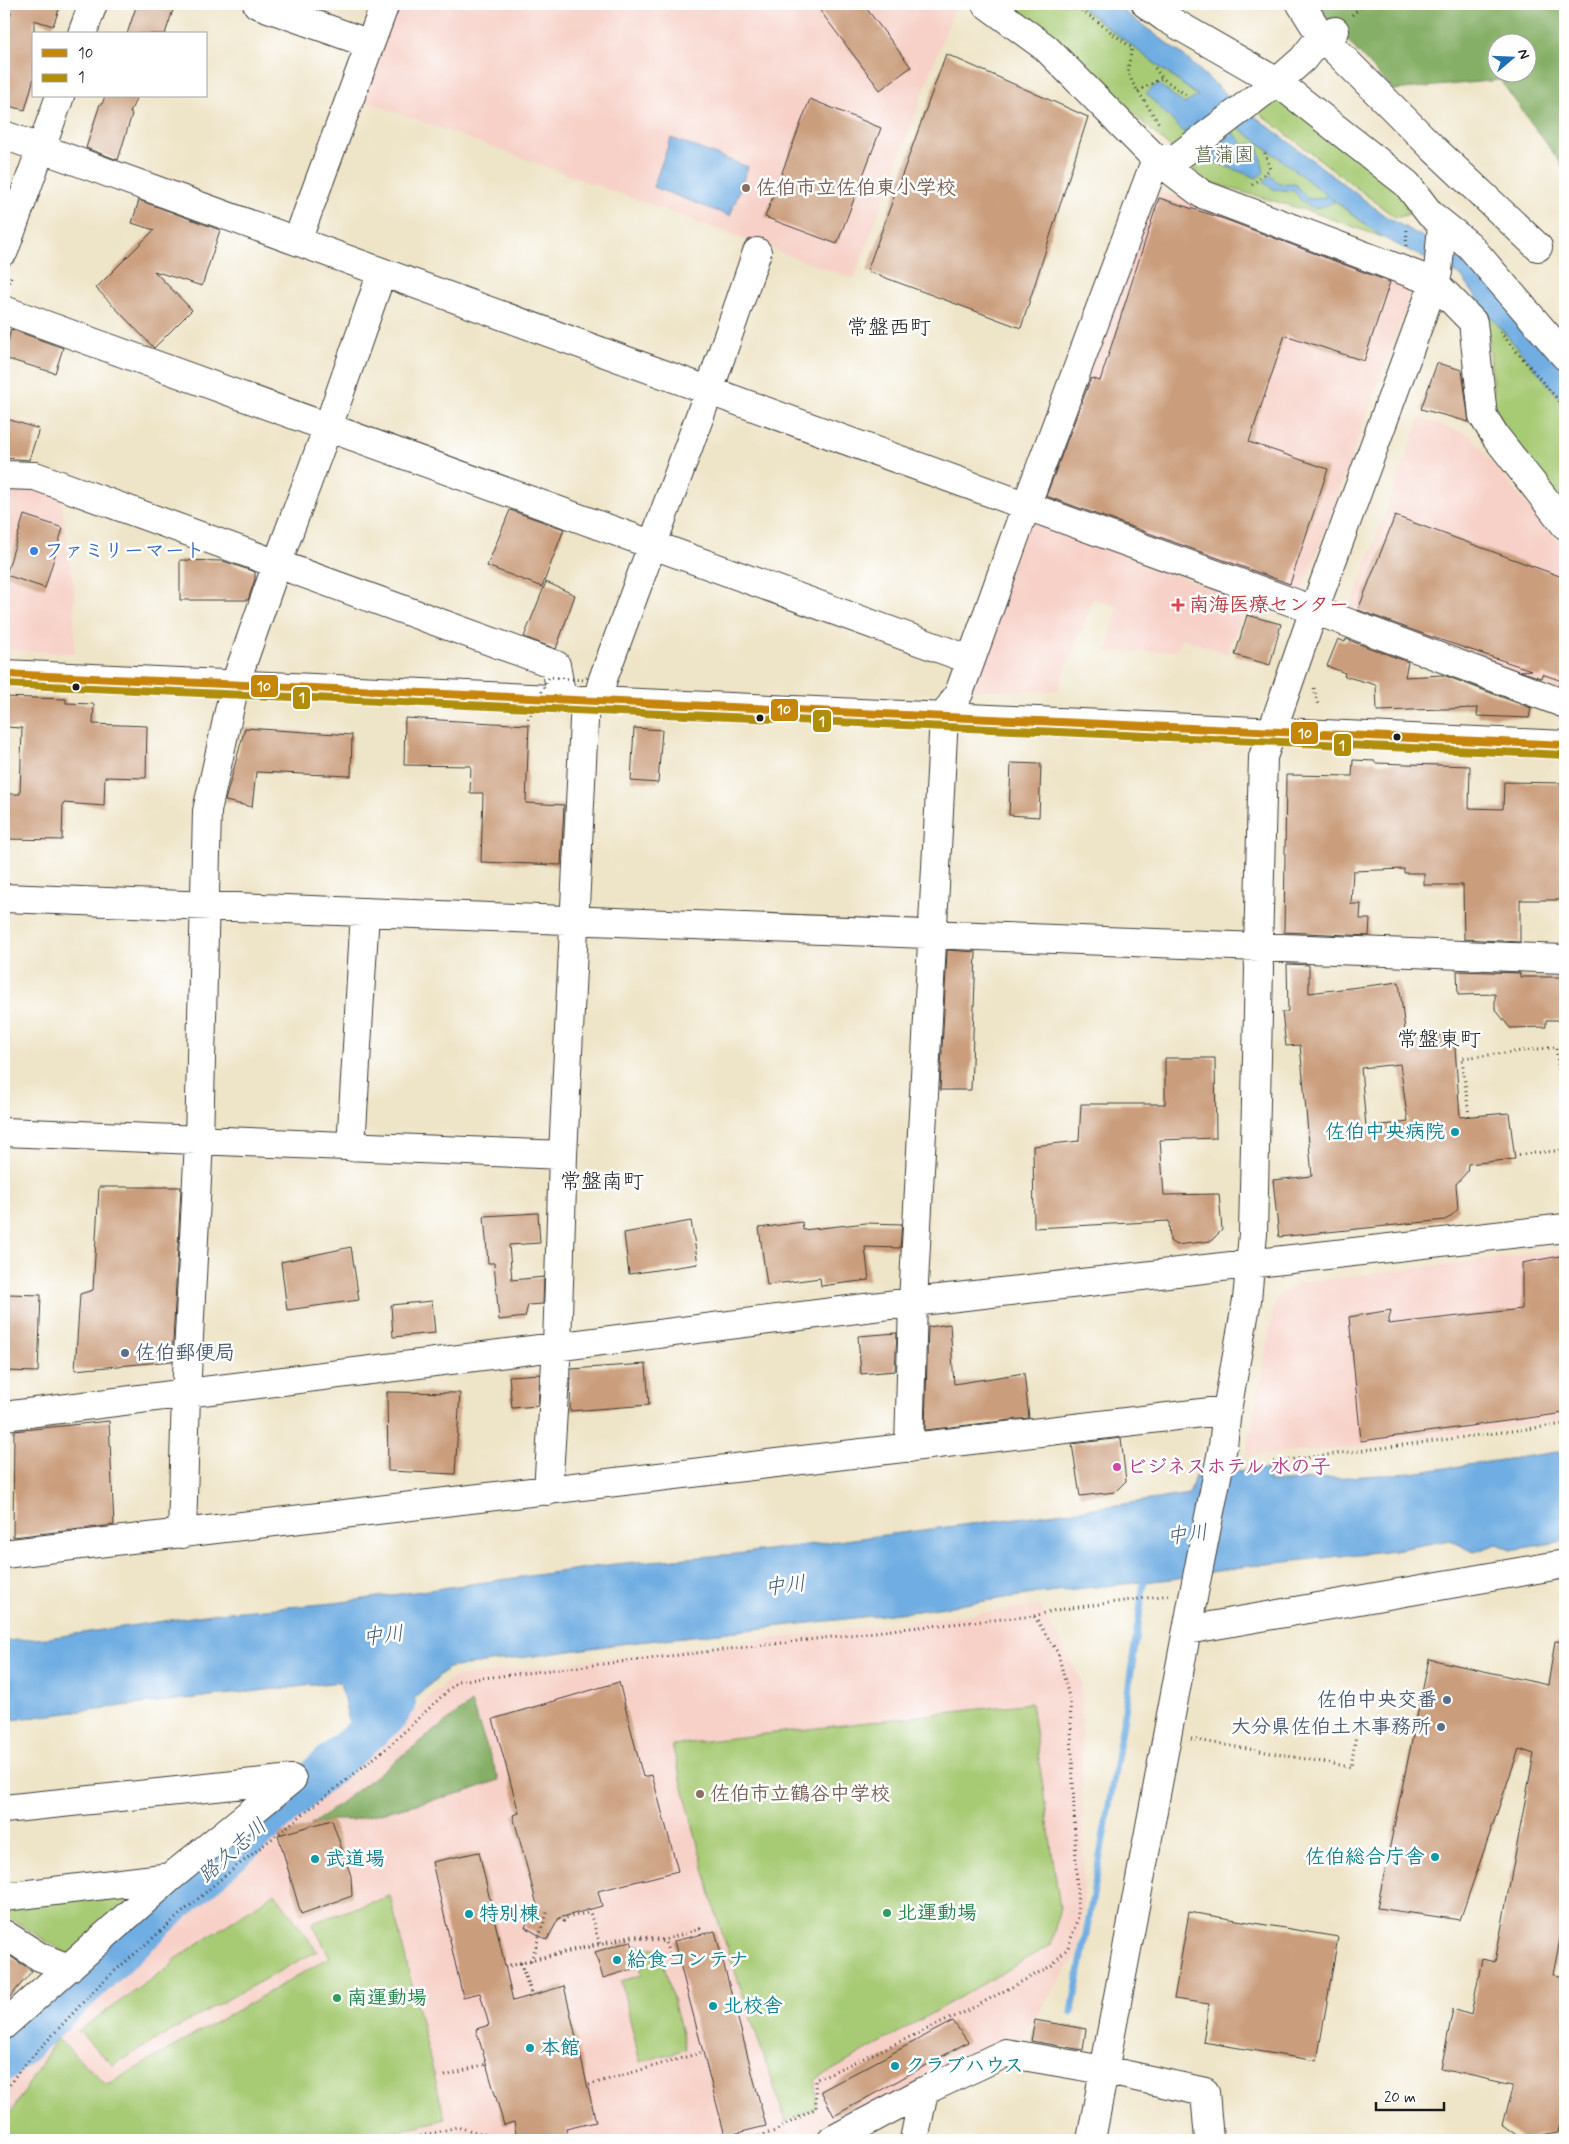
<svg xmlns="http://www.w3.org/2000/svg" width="1569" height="2144" viewBox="0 0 1569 2144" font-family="Mynerve,'Klee One',sans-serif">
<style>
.built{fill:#f7d1c8}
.green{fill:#a7cb75;stroke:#627448}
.forest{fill:#85af66;stroke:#506641;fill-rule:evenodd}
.water{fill:#6fade2;stroke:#46647f}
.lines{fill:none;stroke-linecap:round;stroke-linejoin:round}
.stream{stroke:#6fade2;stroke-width:7}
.river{stroke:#6fade2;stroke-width:40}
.building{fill:#ca9d7b;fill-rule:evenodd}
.minor-casing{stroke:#3c3a36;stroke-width:30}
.highway-casing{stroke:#3c3a36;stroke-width:30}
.path{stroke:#3c3a36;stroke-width:3;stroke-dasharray:1 4;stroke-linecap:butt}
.minor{stroke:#fff;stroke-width:28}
.highway{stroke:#fff;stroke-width:28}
.path-bridge{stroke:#3c3a36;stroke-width:3;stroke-dasharray:1 4;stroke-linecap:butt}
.bus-1-casing{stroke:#fff;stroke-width:11}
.bus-2-casing{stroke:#fff;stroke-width:11}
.bus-1{stroke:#c68607;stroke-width:8}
.bus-2{stroke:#b08e0a;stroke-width:8}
.education-dot{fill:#8d6e63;stroke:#fff;stroke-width:2}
.shop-dot{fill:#3f7fe0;stroke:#fff;stroke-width:2}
.health-dot{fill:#e0444e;stroke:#fff;stroke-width:2}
.bus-dot{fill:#1c1c1c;stroke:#fff;stroke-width:2}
.culture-dot{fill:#0f9aa8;stroke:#fff;stroke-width:2}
.service-dot{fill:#5c6f8a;stroke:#fff;stroke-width:2}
.hotel-dot{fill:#d1479c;stroke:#fff;stroke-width:2}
.leisure-dot{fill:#2e9e5b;stroke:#fff;stroke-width:2}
.labels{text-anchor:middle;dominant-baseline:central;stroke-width:5;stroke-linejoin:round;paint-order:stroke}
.park-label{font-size:20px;fill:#546240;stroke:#fff}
.education-label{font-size:20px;font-weight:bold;fill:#785e54;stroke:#fff;text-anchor:start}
.shop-label{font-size:20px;font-weight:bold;fill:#366cbe;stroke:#fff;text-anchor:start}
.health-label{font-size:20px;font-weight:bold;fill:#be3a42;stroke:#fff;text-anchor:start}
.culture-label{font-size:20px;font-weight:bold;fill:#0d838f;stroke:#fff;text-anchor:start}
.service-label{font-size:20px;font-weight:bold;fill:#4e5e75;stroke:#fff;text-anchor:end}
.hotel-label{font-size:20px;font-weight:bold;fill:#b23c85;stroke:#fff;text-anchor:start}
.leisure-label{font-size:20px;font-weight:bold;fill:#27864d;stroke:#fff;text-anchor:start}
.neighbourhood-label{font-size:21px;fill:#1c1c1c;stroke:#fff}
.water-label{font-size:21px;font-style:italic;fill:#415d75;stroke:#fff}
.line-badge{stroke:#fff;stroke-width:2}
.badge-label{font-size:14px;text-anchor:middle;font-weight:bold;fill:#fff}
</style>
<rect width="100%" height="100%" fill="#fff"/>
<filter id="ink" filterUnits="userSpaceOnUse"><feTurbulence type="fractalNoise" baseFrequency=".02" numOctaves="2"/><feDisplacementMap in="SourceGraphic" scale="10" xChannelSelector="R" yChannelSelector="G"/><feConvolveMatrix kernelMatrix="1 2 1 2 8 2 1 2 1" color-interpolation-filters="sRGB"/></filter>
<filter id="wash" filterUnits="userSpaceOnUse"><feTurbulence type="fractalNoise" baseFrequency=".0096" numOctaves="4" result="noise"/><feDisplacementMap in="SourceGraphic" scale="20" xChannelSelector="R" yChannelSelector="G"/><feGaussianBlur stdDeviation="1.12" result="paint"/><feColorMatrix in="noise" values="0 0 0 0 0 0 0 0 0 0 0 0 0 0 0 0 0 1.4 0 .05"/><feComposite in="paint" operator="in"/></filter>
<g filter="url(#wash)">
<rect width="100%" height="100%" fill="#eee4c7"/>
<path class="built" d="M 392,4 L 956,4 L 854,279 L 357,98 Z
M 1156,192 L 1166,193 L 1398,273 L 1410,285 L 1405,310 L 1301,596 L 1036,503 Z
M 1420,418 L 1470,435 L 1565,551 L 1565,692 L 1349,612 Z
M 4,481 L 60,494 L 74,586 L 75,654 L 4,649 Z
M 1028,519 L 1246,602 L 1227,654 L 1182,638 L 1175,651 L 1107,652 L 1118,607 L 1093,598 L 1058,691 L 970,690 Z
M 1565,1250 L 1565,1419 L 1358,1447 L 1246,1456 L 1276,1299 L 1296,1283 Z
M 1040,1606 L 1081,1680 L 1084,1908 L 1078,1953 L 1006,2061 L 855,2140 L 4,2140 L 4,2082 L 97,1982 L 453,1677 Z"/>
<path class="green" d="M 1007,4 L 1077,4 L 1382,237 L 1312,212 L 1208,182 L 1057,44 Z
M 1280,96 L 1403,194 L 1409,214 L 1396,218 L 1258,112 Z
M 1487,312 L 1565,404 L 1565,506 L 1495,416 Z
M 1031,1703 L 1060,1908 L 1051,1945 L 815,2080 L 816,2108 L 786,2122 L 717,1918 L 672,1745 Z
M 144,1890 L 68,1955 L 4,1914 L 4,1905 Z
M 275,1893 L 317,1951 L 213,2007 L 113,2065 L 78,2031 L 174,1963 L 172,1961 Z
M 390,1896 L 445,2119 L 363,2140 L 4,2140 L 4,2124 L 57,2038 L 107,2085 L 330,1957 L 312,1923 Z
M 636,1945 L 660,1949 L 686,2049 L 640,2062 L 621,1981 L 642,1975 Z"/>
<path class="forest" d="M 1314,4 L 1565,4 L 1565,169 L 1500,80 L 1393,90 ZM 1496,42 L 1526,42 L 1526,72 L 1496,72 Z
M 471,1703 L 499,1780 L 465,1792 L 352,1820 L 332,1820 L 310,1826 Z"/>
<path class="water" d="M 1077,4 L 1114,4 L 1183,55 L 1222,91 L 1388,218 L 1476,266 L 1565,371 L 1565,404 L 1487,312 L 1461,276 L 1382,237 L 1331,198 L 1334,202 C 1311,212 1309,210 1294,191 L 1273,189 L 1263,182 L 1270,175 C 1278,185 1283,185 1295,184 L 1307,199 L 1317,199 L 1328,196 L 1211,106 L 1217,113 L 1188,137 L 1146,93 L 1158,84 L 1184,104 L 1198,96 Z
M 1233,132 L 1244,145 L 1251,143 L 1259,149 L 1264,172 L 1257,178 L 1214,162 L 1207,154 Z
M 671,138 L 748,167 L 730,216 L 653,187 Z
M 1565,1451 L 1565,1541 L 1510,1550 L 1498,1544 L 1474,1552 L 1450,1540 L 1394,1550 L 1241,1567 L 1172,1579 L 1047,1592 L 917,1611 L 620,1644 L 448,1668 L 363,1745 L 352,1736 L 340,1682 L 122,1706 L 4,1721 L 4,1641 L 48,1638 L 218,1613 L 335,1603 L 615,1564 L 736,1554 L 1111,1506 L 1189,1494 L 1196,1473 L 1268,1469 L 1268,1482 L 1411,1473 Z"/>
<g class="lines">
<path class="stream" d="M 1072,2012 C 1098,1866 1126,1720 1145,1573"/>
<path class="river" d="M 4,2061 L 157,1918 L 389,1713 L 396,1702"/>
</g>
<g id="blocks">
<path class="building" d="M 4,4 L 61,4 L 53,26 L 34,20 L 34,78 L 25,110 L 4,105 L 4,41 L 11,12 L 4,10 Z
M 137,4 L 175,4 L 165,34 L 127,34 Z
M 815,4 L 863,4 L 911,67 L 880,90 Z
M 946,54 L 1088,117 L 1021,328 L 867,271 Z
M 105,96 L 137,96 L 130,113 L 132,114 L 118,160 L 86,148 L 100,104 L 102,104 Z
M 810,99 L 881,128 L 837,244 L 765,217 Z
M 1159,198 L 1224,219 L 1390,282 L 1364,361 L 1285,335 L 1249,442 L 1328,469 L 1290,584 L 1046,496 L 1091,378 L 1100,381 Z
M 139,200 L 220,230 L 202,286 L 154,271 L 192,310 L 154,348 L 96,288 L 154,230 L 132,223 Z
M 11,329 L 63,348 L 55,373 L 4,358 Z
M 1437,363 L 1462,370 L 1469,422 L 1421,409 Z
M 4,418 L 39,429 L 29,460 L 4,458 Z
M 510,510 L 564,529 L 542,587 L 487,566 Z
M 24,515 L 63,528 L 45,588 L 6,575 Z
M 1395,516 L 1565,578 L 1565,682 L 1542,674 L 1541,678 L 1520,671 L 1531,670 L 1429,636 L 1358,610 Z
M 180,560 L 223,561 L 255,572 L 255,579 L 248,600 L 180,600 Z
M 546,582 L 575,595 L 556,649 L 524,637 Z
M 1247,615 L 1281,624 L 1270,665 L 1235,655 Z
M 1338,639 L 1345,642 L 1346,639 L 1408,662 L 1405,677 L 1443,675 L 1531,708 L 1529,718 L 1477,716 L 1478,708 L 1377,711 L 1376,685 L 1344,676 L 1345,673 L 1327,666 Z
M 4,697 L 66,699 L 66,703 L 94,704 L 93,724 L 147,726 L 146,778 L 105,777 L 104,806 L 63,803 L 62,840 L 4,839 L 4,794 L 20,794 L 22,728 L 4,727 Z
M 405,718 L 529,725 L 526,803 L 564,805 L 561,865 L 481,862 L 483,793 L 470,793 L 471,766 L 404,765 Z
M 245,728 L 352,735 L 351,776 L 256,772 L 252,807 L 225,801 Z
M 634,728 L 662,730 L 658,783 L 631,781 Z
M 1353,760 L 1375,761 L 1375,763 L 1470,766 L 1469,808 L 1503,809 L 1504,782 L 1565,783 L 1565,900 L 1520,900 L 1520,942 L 1464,939 L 1463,885 L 1424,885 L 1424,873 L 1404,873 L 1404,869 L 1353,871 L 1351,904 L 1361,904 L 1360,919 L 1370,919 L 1369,936 L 1284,932 L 1286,775 L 1352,776 Z
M 1011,763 L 1041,764 L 1039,817 L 1009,815 Z
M 947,950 L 976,952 L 971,1090 L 940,1090 Z
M 1287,964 L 1309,965 L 1309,993 L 1399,982 L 1406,1038 L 1454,1034 L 1460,1117 L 1509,1113 L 1515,1159 L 1468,1164 L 1467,1172 L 1456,1184 L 1458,1209 L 1450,1217 L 1445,1220 L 1279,1237 L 1273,1180 L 1312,1176 L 1300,1045 L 1286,1046 L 1282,1012 L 1288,1011 ZM 1400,1064 L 1408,1122 L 1366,1127 L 1361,1068 Z
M 1457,971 L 1520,973 L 1520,977 L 1565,977 L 1565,1020 L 1546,1020 L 1546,1027 L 1510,1028 L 1495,1009 L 1495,994 L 1458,995 Z
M 1165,1058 L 1215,1058 L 1216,1138 L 1160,1140 L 1164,1195 L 1219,1194 L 1222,1230 L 1211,1241 L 1176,1245 L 1170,1241 L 1169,1221 L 1034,1228 L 1033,1146 L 1079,1141 L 1081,1104 L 1165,1104 Z
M 99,1187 L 181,1187 L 172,1361 L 75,1370 L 80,1294 L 93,1290 Z
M 538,1213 L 540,1243 L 509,1245 L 512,1280 L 544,1277 L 543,1304 L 528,1305 L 525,1317 L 499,1320 L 494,1263 L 488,1263 L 484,1216 Z
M 691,1221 L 698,1264 L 629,1274 L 624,1233 Z
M 802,1222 L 803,1230 L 866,1223 L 902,1224 L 900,1248 L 865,1247 L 869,1280 L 821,1286 L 820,1278 L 767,1285 L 759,1228 Z
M 351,1247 L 359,1300 L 287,1310 L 281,1262 Z
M 1565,1255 L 1565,1413 L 1361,1441 L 1349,1317 L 1391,1310 L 1388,1324 L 1522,1309 L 1522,1263 Z
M 8,1294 L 41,1295 L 38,1372 L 5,1371 Z
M 432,1301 L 435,1333 L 393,1337 L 391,1305 Z
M 950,1324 L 954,1384 L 1024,1373 L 1029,1418 L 925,1430 L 928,1327 Z
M 897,1333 L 895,1371 L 861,1374 L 858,1336 Z
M 646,1364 L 649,1405 L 570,1411 L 571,1369 Z
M 540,1374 L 538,1406 L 512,1408 L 509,1376 Z
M 387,1392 L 460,1393 L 455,1474 L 388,1471 Z
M 109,1421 L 114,1525 L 13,1537 L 14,1431 Z
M 1121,1438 L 1126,1481 L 1115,1492 L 1080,1496 L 1072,1444 Z
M 1555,1641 L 1565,1642 L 1565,1913 L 1553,1975 L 1565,1977 L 1565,2105 L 1559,2133 L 1523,2139 L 1502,2124 L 1513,2085 L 1441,2069 L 1453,2009 L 1471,2015 L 1482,1959 L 1495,1962 L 1534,1754 L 1519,1749 L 1460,1920 L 1377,1908 L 1429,1659 L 1548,1685 Z
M 619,1682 L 643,1777 L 652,1775 L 678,1871 L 598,1891 L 602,1906 L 559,1918 L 547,1940 L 525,1927 L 537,1905 L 513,1815 L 519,1813 L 493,1719 Z
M 332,1820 L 351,1876 L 352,1896 L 301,1914 L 278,1835 Z
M 479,1852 L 513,2001 L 564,1986 L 596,2122 L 566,2129 L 568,2140 L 542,2140 L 541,2135 L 517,2140 L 514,2122 L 504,2125 L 476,2029 L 489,2025 L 480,1993 L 463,1997 L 432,1862 Z
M 1189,1912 L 1338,1937 L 1317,2061 L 1203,2042 L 1209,2004 L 1174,1999 Z
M 715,1931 L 766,2126 L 725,2136 L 674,1941 Z
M 631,1941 L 639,1967 L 603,1978 L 595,1952 Z
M 4,1952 L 32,1971 L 4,2004 Z
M 1035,2020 L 1086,2029 L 1083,2050 L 1031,2041 Z
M 953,2021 L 968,2042 L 834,2116 L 821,2091 Z"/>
</g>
</g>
<g filter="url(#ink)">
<use href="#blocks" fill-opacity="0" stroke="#3c3a36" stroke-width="1"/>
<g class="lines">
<g class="minor-casing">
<path id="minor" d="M 257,4 L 370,44
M 986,4 L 1046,48 L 1156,159 L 1202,194 L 1434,282 L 1473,322 L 1483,416 L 1496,437 L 1565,525
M 1146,4 L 1164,17 L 1277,82 L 1407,184 L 1430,214 L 1469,245 L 1565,356
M 1335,31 L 1321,36 L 1434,149 L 1538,247
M 82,34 L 93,4
M 4,135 L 1314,610 L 1565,704
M 1156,159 L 1175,159 L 1277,82 L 1303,59 L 1321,36 L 1301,4
M 297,241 L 385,4
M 4,251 L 60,96
M 4,310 L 971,660
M 4,475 L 35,476 L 556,665 L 562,699
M 597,701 L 603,679 L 709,391 L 757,252
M 4,898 L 1565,959
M 4,1132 L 563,1155
M 351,1147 L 365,912
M 4,1416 L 913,1302 L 1565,1228
M 909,1448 L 913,1302 L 944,716 L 959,693 L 971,660 L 1026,506 L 1156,159
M 548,1491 L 557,1346 L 563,1155 L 585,700
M 182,1534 L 186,1394 L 199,1141 L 207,811 L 235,684 L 277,564 L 328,427 L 382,272
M 4,1554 L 1227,1410
M 1187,1630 L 1565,1564
M 4,1809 L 292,1779 L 171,1877 L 4,2025
M 4,1897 L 171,1877
M 4,1934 L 40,1957 L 69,1968
M 832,2140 L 924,2091 L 1006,2053 L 1104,2070 L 1205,2092 L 1209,2140
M 914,2140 L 924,2091
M 1091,2140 L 1196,1582 L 1223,1446 L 1227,1410 L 1247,1300 L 1253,1234 L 1259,968 L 1258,948 L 1263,757 L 1314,610 L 1438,272 L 1442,224"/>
</g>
<g class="highway-casing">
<path id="highway" d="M 4,674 L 1565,745"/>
</g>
<path class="path" d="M 1074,4 L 1132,48 L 1128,68 L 1132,82 L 1160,125
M 1352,15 L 1364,4
M 1155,68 L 1162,78 L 1186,95
M 1138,91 L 1162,78
M 1252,185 L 1270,169 L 1264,150
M 1406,246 L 1407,227
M 7,287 L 12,274
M 1500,332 L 1565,408
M 1314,688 L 1318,705
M 1469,1116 L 1462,1058 L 1556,1047 L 1565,1123
M 1514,1155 L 1565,1150
M 1273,1462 L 1565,1424
M 1034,1616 L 1056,1610 L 1169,1595
M 1191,1739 L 1351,1767 L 1356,1735
M 589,1909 L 600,1945
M 559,1918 L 564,1921 L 566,1918 L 591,1912
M 531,1961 L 548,1910
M 521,1963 L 533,1995
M 505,1967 L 633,1937 L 665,1942 L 672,1963 L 679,1960
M 445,2076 L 486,2064
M 589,2085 L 703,2052
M 4,2093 L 19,2071 L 101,1983 L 222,1878 L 388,1747 L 458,1681 L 900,1629 L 1034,1616 L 1058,1653 L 1070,1701 L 1078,1917 L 1068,1948 L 1051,1966 L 963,2013 L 815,2080 L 816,2108 L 775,2131 L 748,2140
M 406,2140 L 457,2127 L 491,2136 L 495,2140"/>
<use href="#minor" class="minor"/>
<use href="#highway" class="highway"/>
<path class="path-bridge" d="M 528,719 L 549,677 L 584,680 L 588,677
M 520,1963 L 532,1996
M 505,1966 L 633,1935 L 664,1940 L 700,1929 L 701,1934"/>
<g class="bus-1-casing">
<path id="bus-1" d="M 4,674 L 1565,745"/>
</g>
<g class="bus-2-casing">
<path id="bus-2" d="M 4,684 L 1565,755"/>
</g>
<use href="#bus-1" class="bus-1"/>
<use href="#bus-2" class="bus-2"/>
</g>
</g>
<g class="education-dot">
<circle cx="746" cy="188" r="5"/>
<circle cx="700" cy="1794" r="5"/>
</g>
<circle class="shop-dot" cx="34" cy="551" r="5"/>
<path class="health-dot" d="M1175.5 597.5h5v5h5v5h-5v5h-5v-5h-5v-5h5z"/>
<g class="bus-dot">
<circle cx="76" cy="687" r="4.5"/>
<circle cx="760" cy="718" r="4.5"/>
<circle cx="1397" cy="737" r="4.5"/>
</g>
<g class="culture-dot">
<circle cx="1455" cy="1132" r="5"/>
<circle cx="1435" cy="1857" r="5"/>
<circle cx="315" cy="1859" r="5"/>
<circle cx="469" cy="1914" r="5"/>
<circle cx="617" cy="1960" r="5"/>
<circle cx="713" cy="2006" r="5"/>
<circle cx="530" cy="2048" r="5"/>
<circle cx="895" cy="2066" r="5"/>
</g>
<g class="service-dot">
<circle cx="125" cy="1353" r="5"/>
<circle cx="1447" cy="1700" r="5"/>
<circle cx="1441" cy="1727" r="5"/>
</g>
<circle class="hotel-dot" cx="1117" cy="1467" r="5"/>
<g class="leisure-dot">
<circle cx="887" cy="1913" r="5"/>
<circle cx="337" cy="1998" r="5"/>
</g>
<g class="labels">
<g class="park-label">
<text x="1224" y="155">菖蒲園</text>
</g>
<g class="education-label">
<text x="756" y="188">佐伯市立佐伯東小学校</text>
<text x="710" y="1794">佐伯市立鶴谷中学校</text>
</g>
<g class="shop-label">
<text x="44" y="551">ファミリーマート</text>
</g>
<g class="health-label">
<text x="1189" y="605">南海医療センター</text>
</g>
<g class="culture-label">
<text x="1445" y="1132" text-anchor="end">佐伯中央病院</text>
<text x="1425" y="1857" text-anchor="end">佐伯総合庁舎</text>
<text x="325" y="1859">武道場</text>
<text x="479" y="1914">特別棟</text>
<text x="627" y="1960">給食コンテナ</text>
<text x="723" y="2006">北校舎</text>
<text x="540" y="2048">本館</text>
<text x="905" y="2066">クラブハウス</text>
</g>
<g class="service-label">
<text x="135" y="1353" text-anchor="start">佐伯郵便局</text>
<text x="1437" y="1700">佐伯中央交番</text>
<text x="1431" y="1727">大分県佐伯土木事務所</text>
</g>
<g class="hotel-label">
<text x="1127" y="1467">ビジネスホテル 水の子</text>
</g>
<g class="leisure-label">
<text x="897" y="1913">北運動場</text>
<text x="347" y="1998">南運動場</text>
</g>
<g class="neighbourhood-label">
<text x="889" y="328">常盤西町</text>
<text x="1439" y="1040">常盤東町</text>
<text x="602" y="1182">常盤南町</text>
</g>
<g class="water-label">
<text transform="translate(1187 1535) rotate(-7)">中川</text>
<text transform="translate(785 1586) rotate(-7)">中川</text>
<text transform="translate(383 1636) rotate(-7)">中川</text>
<text transform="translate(233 1851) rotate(-42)">路久志川</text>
</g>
</g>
<g class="line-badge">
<rect x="250" y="674" width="29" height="24" rx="5" fill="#c68607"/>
<rect x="292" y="686" width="19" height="24" rx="5" fill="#b08e0a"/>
<rect x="770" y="698" width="29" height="24" rx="5" fill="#c68607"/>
<rect x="812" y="709" width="20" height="24" rx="5" fill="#b08e0a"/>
<rect x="1290" y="721" width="29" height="24" rx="5" fill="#c68607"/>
<rect x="1333" y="733" width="19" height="24" rx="5" fill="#b08e0a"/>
</g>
<g class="badge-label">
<text x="264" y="691">10</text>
<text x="302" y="702">1</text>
<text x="784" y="714">10</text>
<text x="822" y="726">1</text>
<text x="1305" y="738">10</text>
<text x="1342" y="750">1</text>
</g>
<rect width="1569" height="2144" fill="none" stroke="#fff" stroke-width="20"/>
<rect x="32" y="32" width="175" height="65" fill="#ffffff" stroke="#a4a4a4"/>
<rect x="42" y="49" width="25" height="8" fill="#c68607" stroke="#a4a4a4"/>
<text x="78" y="58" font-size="15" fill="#1c1c1c">10</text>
<rect x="42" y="74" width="25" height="8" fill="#b08e0a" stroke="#a4a4a4"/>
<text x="78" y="82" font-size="15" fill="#1c1c1c">1</text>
<g transform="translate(1512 58) rotate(71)"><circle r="24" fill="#ffffff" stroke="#a4a4a4"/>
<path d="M0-4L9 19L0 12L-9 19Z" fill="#1f6fb2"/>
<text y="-8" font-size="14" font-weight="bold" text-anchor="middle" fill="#1c1c1c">N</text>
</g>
<path d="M1376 2102v8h68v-8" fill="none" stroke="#1c1c1c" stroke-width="2.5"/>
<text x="1384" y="2102" font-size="15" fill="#1c1c1c" stroke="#ffffff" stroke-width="4" paint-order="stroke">20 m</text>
</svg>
